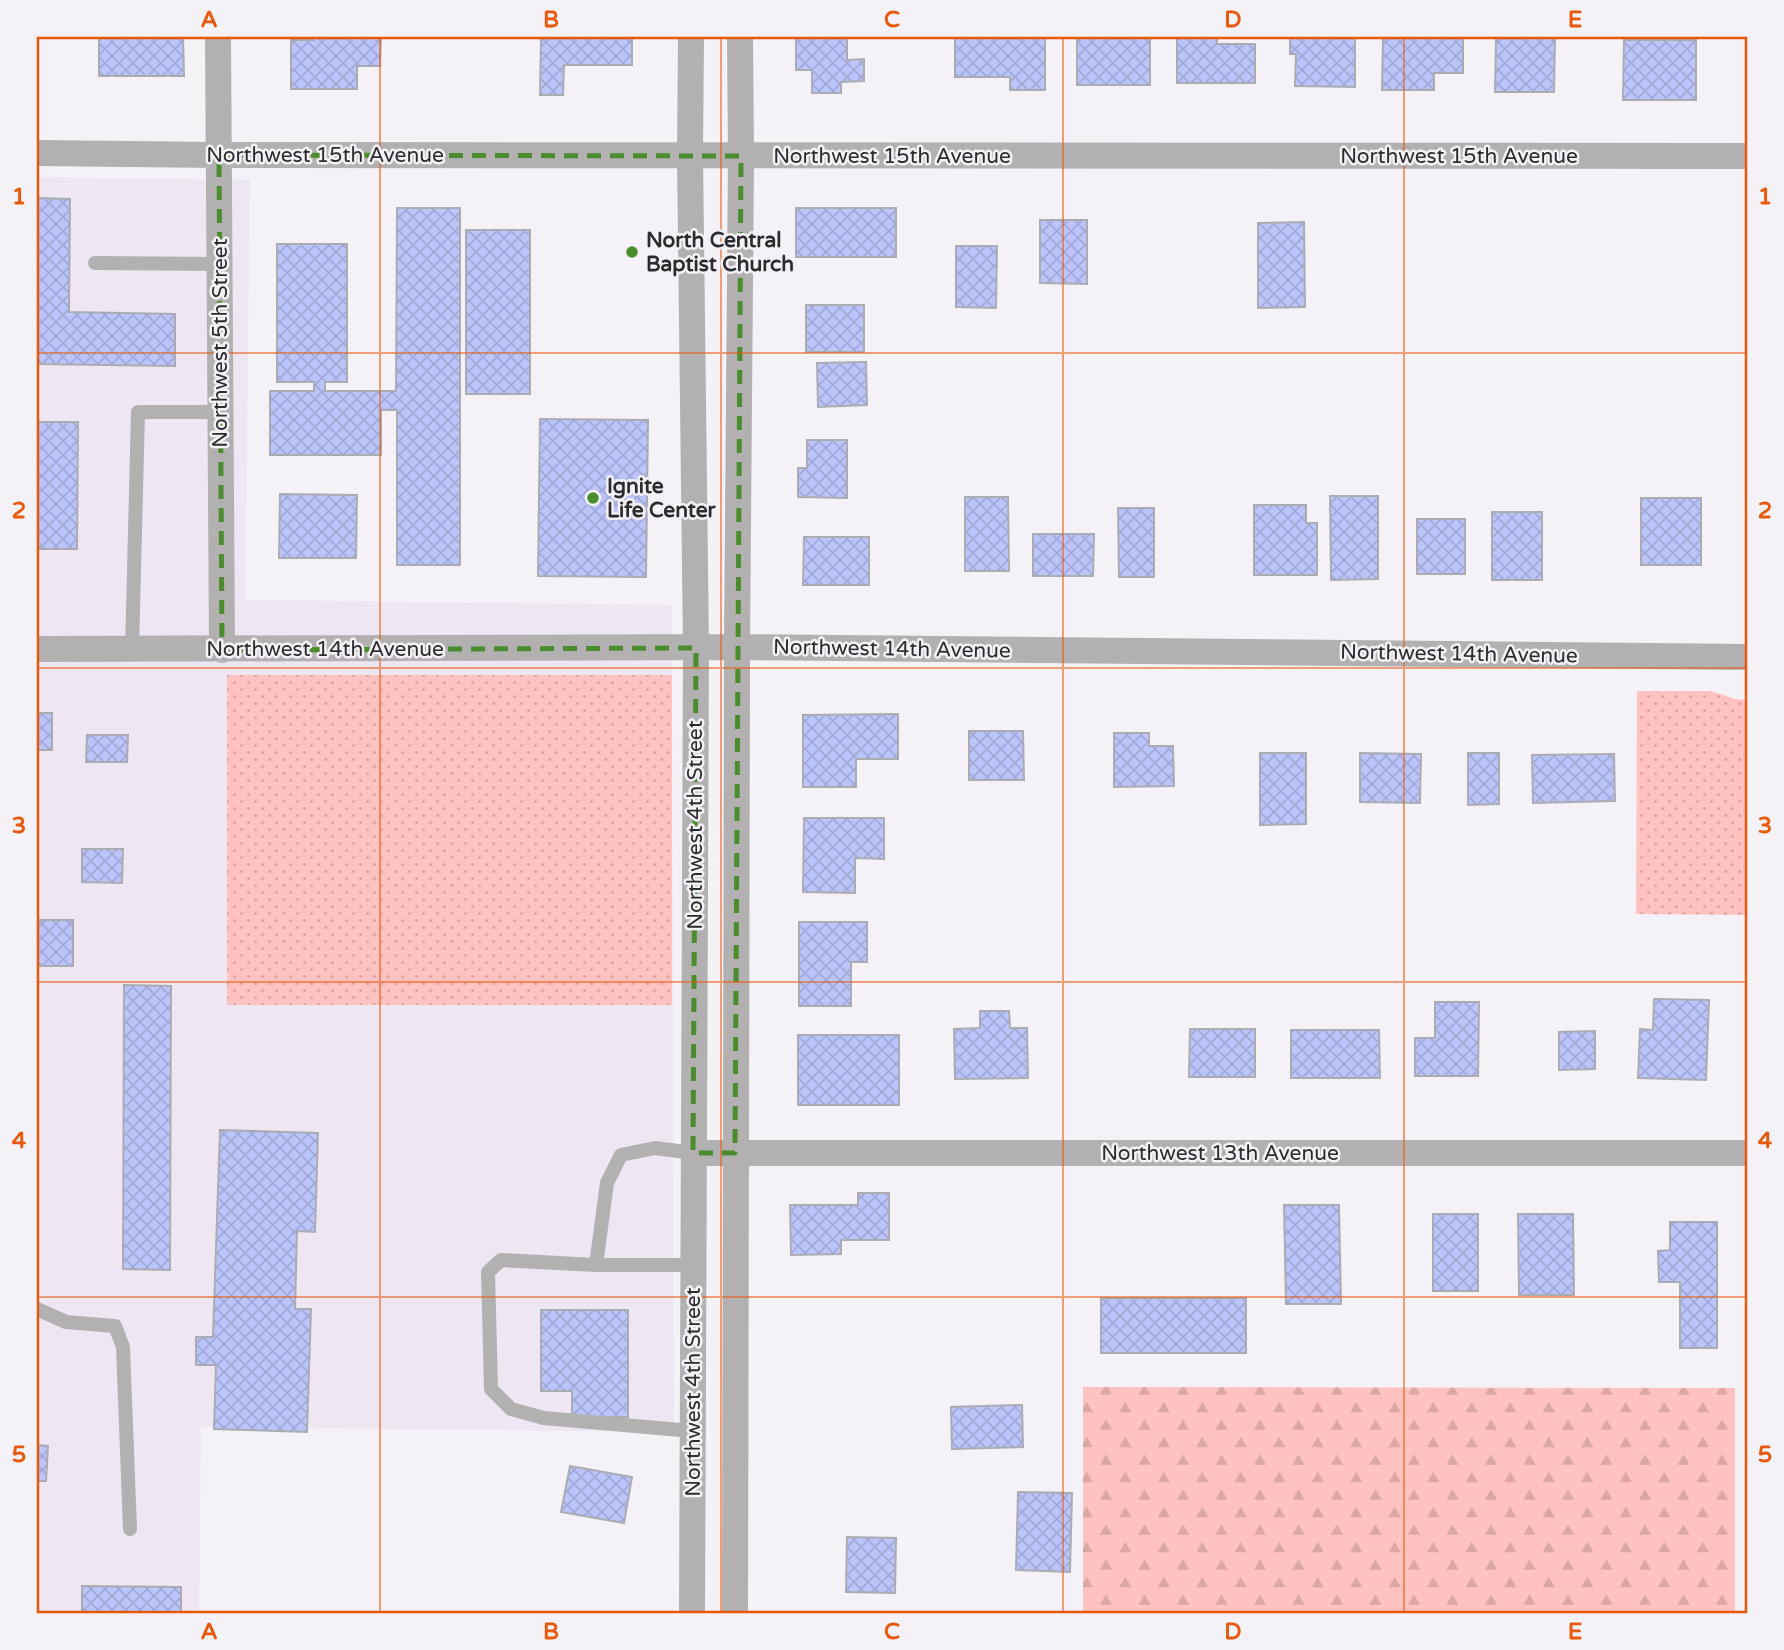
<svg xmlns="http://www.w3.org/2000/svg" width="1784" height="1650" viewBox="0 0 1784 1650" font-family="'Varela Round',sans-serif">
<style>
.built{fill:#eee6f3}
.grass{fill:url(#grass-dots)}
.forest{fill:url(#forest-firs)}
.building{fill:url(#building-cross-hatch);stroke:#abacb2;stroke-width:2}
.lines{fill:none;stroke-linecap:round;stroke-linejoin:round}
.service{stroke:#b3b0b2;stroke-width:14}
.minor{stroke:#b3b0b2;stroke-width:26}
.marked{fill:none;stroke:#4b8c2e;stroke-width:5;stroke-dasharray:14 9;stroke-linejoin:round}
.grid{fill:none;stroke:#e8590c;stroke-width:2;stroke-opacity:0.55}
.poi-dot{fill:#4b8c2e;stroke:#f4f1f7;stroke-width:2.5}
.labels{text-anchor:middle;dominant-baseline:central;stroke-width:5;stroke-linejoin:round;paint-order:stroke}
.street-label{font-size:21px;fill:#2c2b2d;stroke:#f4f1f7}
.poi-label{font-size:21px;font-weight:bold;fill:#2c2b2d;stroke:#f4f1f7;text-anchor:start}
.neatline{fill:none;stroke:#e8590c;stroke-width:2.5}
.grid-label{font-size:23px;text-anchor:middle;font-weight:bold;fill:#e8590c}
</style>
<defs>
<pattern id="grass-dots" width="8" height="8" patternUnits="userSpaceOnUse" patternTransform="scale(1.75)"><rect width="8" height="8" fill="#ffc2c0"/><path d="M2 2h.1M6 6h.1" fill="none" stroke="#dba7a5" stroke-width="1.8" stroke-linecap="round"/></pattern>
<pattern id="forest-firs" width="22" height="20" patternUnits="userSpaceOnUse" patternTransform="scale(1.75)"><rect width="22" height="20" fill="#ffc2c0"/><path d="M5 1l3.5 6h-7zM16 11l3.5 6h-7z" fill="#dba7a5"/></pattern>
<pattern id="building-cross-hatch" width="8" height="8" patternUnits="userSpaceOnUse" patternTransform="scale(1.75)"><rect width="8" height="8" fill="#bbc5fb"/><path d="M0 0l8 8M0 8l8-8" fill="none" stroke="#a1a9d7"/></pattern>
</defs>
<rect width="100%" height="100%" fill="#f4f1f7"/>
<path class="built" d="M 37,177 L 250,180 L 245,600 L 672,605 L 674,1432 L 201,1427 L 199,1613 L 37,1613 Z"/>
<path class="grass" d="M 227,675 L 672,675 L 672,1005 L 227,1005 Z
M 1637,691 L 1711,691 L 1735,699 L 1747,700 L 1747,915 L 1636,914 Z"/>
<path class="forest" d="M 1083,1387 L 1735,1388 L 1735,1613 L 1083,1613 Z"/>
<path class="building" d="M 99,37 L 183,37 L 184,76 L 99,76 Z
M 314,37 L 381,37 L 380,66 L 357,66 L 357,89 L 291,89 L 291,40 L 314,40 Z
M 541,37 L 632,37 L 632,65 L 564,65 L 563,95 L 540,95 Z
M 796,37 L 847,37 L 847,60 L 864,59 L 864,81 L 841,82 L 841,93 L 812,93 L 812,70 L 796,70 Z
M 955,37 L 1045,37 L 1045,90 L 1010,90 L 1010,77 L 955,77 Z
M 1077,37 L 1150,37 L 1150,85 L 1077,85 Z
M 1177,37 L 1217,37 L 1217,44 L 1255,44 L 1255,83 L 1177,83 Z
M 1290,37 L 1355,37 L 1355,87 L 1295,86 L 1296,54 L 1290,54 Z
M 1383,37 L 1463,37 L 1463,73 L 1434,73 L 1434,90 L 1382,90 Z
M 1496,37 L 1555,37 L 1554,92 L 1495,92 Z
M 1624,40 L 1696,40 L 1696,100 L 1623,100 Z
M 37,198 L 70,199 L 69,312 L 175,314 L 175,366 L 37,364 Z
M 397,208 L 460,208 L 460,565 L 397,565 L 397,410 L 381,410 L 381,455 L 270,455 L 270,391 L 314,391 L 314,382 L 277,382 L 277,244 L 347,244 L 347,382 L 325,382 L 325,391 L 396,391 Z
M 796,208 L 896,208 L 896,257 L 796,257 Z
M 1040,220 L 1087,220 L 1087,284 L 1040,283 Z
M 1304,222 L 1305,307 L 1258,308 L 1258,223 Z
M 466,230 L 530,230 L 530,394 L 466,394 Z
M 956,246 L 997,246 L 996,308 L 956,307 Z
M 806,305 L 864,305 L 864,352 L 806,352 Z
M 866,362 L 867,405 L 818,407 L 817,363 Z
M 540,419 L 648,420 L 646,577 L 538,576 Z
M 37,422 L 78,422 L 77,549 L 37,549 Z
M 807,440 L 847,440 L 847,498 L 798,497 L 798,468 L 807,468 Z
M 280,494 L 357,495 L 356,558 L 279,558 Z
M 1330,496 L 1378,496 L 1378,579 L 1331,580 Z
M 965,497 L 1008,497 L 1009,571 L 965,571 Z
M 1641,498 L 1701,498 L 1701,565 L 1641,565 Z
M 1254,505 L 1306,505 L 1306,523 L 1317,523 L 1317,575 L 1254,575 Z
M 1118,508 L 1154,508 L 1154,577 L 1119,577 Z
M 1492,512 L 1542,512 L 1542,580 L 1492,580 Z
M 1417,519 L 1465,519 L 1465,574 L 1417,574 Z
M 1033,534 L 1094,534 L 1093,576 L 1033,576 Z
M 804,537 L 869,537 L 869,585 L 803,585 Z
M 37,713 L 52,713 L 52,750 L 37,750 Z
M 898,714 L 898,759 L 856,759 L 856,787 L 803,787 L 803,715 Z
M 969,731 L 1023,731 L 1024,780 L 969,780 Z
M 1114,733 L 1149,733 L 1149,746 L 1173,746 L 1174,786 L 1114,787 Z
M 87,735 L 128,735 L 127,762 L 86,762 Z
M 1260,753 L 1306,753 L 1306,824 L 1260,825 Z
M 1360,753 L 1421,754 L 1420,803 L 1360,802 Z
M 1468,753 L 1499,753 L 1499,804 L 1468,805 Z
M 1614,754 L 1615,801 L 1533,803 L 1532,755 Z
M 804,818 L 884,818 L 884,859 L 855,858 L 855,893 L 803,892 Z
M 82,849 L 123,849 L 122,883 L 82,882 Z
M 37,920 L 73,920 L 73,966 L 37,966 Z
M 799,922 L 867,922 L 867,962 L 851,962 L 851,1006 L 799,1006 Z
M 124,985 L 171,986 L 170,1270 L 123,1269 Z
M 1654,999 L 1709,1000 L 1706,1080 L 1638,1078 L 1640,1029 L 1653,1030 Z
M 1435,1002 L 1479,1002 L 1478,1076 L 1415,1076 L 1415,1038 L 1435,1038 Z
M 980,1011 L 1009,1011 L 1010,1028 L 1027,1028 L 1028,1078 L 955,1079 L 954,1029 L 980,1028 Z
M 1190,1029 L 1255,1029 L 1255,1077 L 1189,1077 Z
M 1291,1030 L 1379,1030 L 1380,1078 L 1291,1078 Z
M 1595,1031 L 1595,1069 L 1559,1070 L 1559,1032 Z
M 798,1035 L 899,1035 L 899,1105 L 798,1105 Z
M 220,1130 L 318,1133 L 315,1232 L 297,1231 L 295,1309 L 311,1309 L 307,1432 L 214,1429 L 216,1365 L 196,1365 L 196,1337 L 213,1337 Z
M 858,1193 L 889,1193 L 889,1240 L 841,1240 L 841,1254 L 791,1255 L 790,1205 L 858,1205 Z
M 1284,1205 L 1339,1205 L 1341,1304 L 1286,1304 Z
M 1433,1214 L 1478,1214 L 1478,1291 L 1433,1291 Z
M 1518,1214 L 1573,1214 L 1574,1295 L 1519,1295 Z
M 1670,1222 L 1717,1222 L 1717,1348 L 1680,1348 L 1680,1282 L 1659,1282 L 1658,1251 L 1670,1250 Z
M 1101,1298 L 1246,1298 L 1246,1353 L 1101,1353 Z
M 541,1310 L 628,1310 L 628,1417 L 572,1417 L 572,1391 L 541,1391 Z
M 1022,1405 L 1023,1447 L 952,1449 L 951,1407 Z
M 37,1445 L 48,1446 L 46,1481 L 37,1481 Z
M 570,1466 L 632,1477 L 624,1523 L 561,1512 Z
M 1018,1492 L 1072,1493 L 1070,1572 L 1016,1570 Z
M 847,1537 L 896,1538 L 895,1593 L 846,1592 Z
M 82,1586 L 181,1587 L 181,1613 L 82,1613 Z"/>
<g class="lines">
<path class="service" d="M 95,263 L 220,264
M 132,650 L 138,412 L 220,412
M 596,1265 L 607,1183 L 621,1155 L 655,1148 L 693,1153
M 37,1309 L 66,1322 L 115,1326 L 123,1347 L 130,1529
M 692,1431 L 544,1418 L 511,1409 L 491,1389 L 488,1272 L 501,1260 L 596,1265 L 693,1265"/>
<path class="minor" d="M 218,37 L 222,650
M 691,37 L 690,156 L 696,648 L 692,1613
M 37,153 L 219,155 L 1747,156
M 37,649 L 737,647 L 1747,657
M 693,1153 L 1747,1153
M 735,1613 L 737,647 L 741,156 L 740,37"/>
</g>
<path class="marked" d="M 219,155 L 741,156 L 735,1153 L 693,1153 L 696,648 L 222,650 Z"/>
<path class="grid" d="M 380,37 L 380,1613M 721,37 L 721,1613M 1063,37 L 1063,1613M 1404,37 L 1404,1613M 37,353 L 1747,353M 37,668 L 1747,668M 37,982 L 1747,982M 37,1297 L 1747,1297"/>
<g class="poi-dot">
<circle cx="632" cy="252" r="7"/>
<circle cx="593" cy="498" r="7"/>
</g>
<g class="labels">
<g class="street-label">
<text x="325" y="155">Northwest 15th Avenue</text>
<text x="892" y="156">Northwest 15th Avenue</text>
<text x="1459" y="156">Northwest 15th Avenue</text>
<text transform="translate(220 343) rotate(-90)">Northwest 5th Street</text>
<text x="325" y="649">Northwest 14th Avenue</text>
<text transform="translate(892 649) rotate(1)">Northwest 14th Avenue</text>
<text transform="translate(1459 654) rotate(1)">Northwest 14th Avenue</text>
<text transform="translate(695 825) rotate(-90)">Northwest 4th Street</text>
<text x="1220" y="1153">Northwest 13th Avenue</text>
<text transform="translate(693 1392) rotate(-90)">Northwest 4th Street</text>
</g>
<g class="poi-label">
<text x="646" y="240">North Central<tspan x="646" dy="24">Baptist Church</tspan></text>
<text x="607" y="486">Ignite<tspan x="607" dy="24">Life Center</tspan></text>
</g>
</g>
<rect width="1784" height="1650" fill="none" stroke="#f4f1f7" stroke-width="77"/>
<rect x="38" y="38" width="1708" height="1574" class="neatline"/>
<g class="grid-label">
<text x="209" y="27">A</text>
<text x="551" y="27">B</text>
<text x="892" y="27">C</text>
<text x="1233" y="27">D</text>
<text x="1575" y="27">E</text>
<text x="19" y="204">1</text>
<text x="1765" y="204">1</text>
<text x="19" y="518">2</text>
<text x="1765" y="518">2</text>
<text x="19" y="833">3</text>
<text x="1765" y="833">3</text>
<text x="19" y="1148">4</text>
<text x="1765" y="1148">4</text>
<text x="19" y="1462">5</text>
<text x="1765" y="1462">5</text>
<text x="209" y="1639">A</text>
<text x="551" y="1639">B</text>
<text x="892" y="1639">C</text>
<text x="1233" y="1639">D</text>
<text x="1575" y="1639">E</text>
</g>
</svg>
